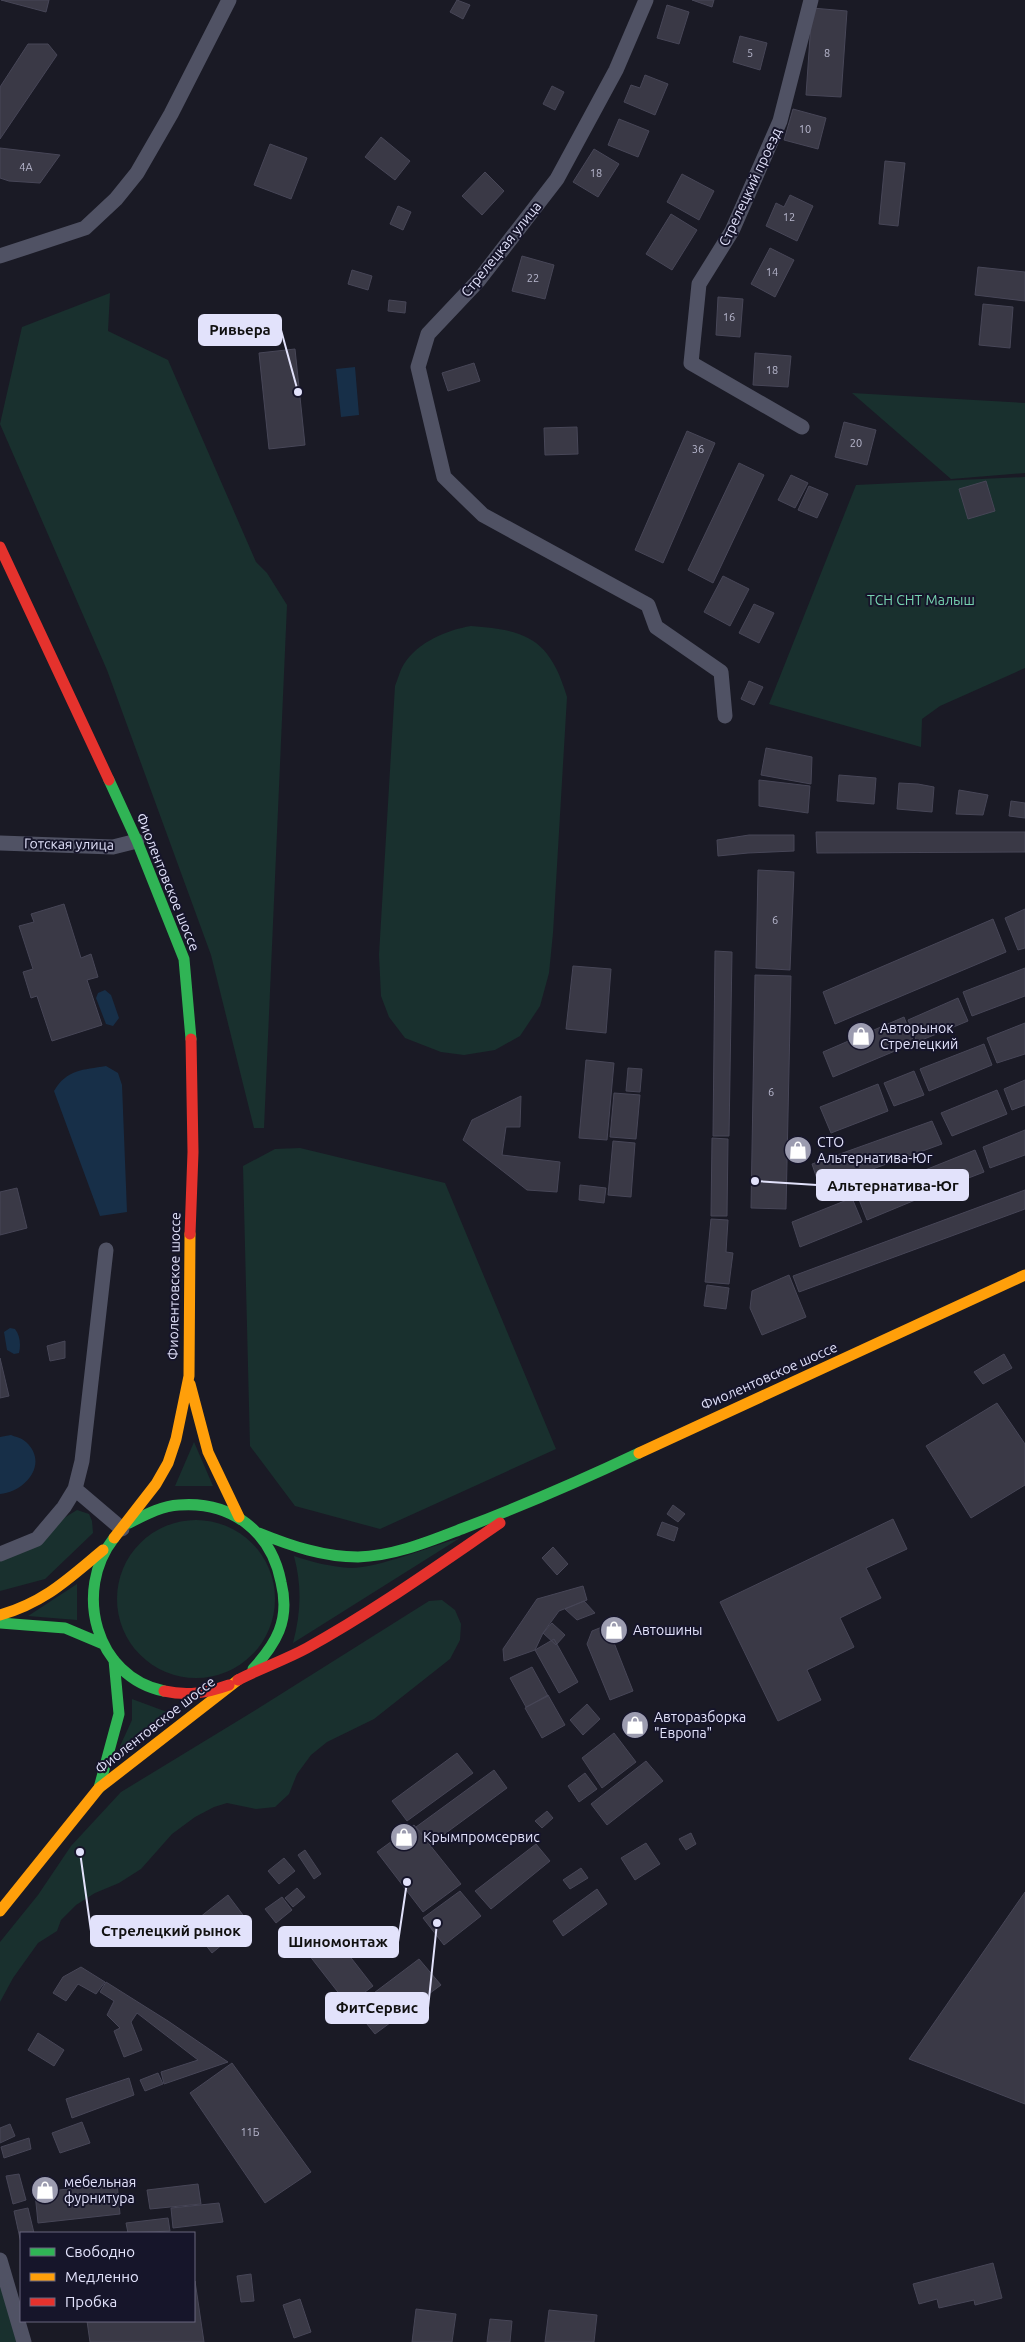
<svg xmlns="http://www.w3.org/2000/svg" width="1025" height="2342" viewBox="0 0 1025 2342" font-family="Ubuntu,sans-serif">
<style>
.green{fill:#19302e}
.water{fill:#172f48}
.building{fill:#3a3946;stroke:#474657}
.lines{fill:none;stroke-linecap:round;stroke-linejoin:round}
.street{stroke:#505264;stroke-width:15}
.fast{stroke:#30b455;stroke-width:11}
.slow{stroke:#ff9f0a;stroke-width:11}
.jam{stroke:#e5322d;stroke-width:11}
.labels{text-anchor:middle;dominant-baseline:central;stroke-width:4;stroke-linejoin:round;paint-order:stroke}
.number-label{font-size:11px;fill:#b8b8ce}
.street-label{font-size:14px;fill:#e2e2fb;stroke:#16152a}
.park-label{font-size:14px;fill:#76d3b0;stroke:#16152a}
.poi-label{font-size:14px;fill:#e2e2fb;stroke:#16152a;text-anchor:start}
.leader{fill:none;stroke:#e2e2fb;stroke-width:2}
.callout-dot{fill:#e2e2fb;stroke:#16152a;stroke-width:2}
.callout{fill:#e2e2fb;stroke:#e2e2fb;stroke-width:2}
.callout-label{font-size:15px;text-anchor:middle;font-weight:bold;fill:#111}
</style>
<rect width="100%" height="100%" fill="#1a1a25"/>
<path class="green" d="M 110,293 L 108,331 L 168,360 L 256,562 L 267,573 L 287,605 L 264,1128 L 254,1128 L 211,955 L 107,670 L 0,424 L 22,327 Z
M 852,393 L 1025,403 L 1025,473 L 951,479 Z
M 1025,477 L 1025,668 L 940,706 L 922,719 L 921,747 L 769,704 L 856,485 Z
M 471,626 C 528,630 550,640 567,697 L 553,933 L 549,973 L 540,1006 L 520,1036 L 495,1050 L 464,1055 L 441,1052 L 405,1038 L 389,1017 L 381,996 L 379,955 L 395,686 C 398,679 400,670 404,664 C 418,642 447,630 471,626 Z
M 300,1148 L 445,1183 L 556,1449 L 380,1529 L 295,1506 L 250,1446 L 243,1166 L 275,1149 Z
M 194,1442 L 213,1486 L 175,1486 Z
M 77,1510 L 89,1514 L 92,1521 L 93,1533 L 45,1579 L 0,1591 L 0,1557 Z
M117 1599a79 79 0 1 1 158 0a79 79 0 1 1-158 0Z
M 460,1538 L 293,1643 C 301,1613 302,1586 294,1556 C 312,1562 331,1567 351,1568 C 378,1568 432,1546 460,1538 Z
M 77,1584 L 77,1620 L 28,1616 Z
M 442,1600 L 455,1610 L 461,1624 L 460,1640 L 450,1659 L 374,1719 L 327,1742 L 311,1755 L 297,1774 L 289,1794 L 275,1807 L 256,1809 L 227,1803 L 214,1807 L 195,1817 L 172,1834 L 141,1869 L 119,1883 L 95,1893 L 76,1905 L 61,1920 L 57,1931 L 38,1943 L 13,1978 L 0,2002 L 0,1942 L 38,1895 L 71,1846 L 121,1792 L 254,1711 L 429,1601 Z
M 132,1699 L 167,1712 L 180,1712 L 115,1757 L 132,1720 Z
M 0,2277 L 20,2342 L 0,2342 Z"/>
<path class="water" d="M 355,367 L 359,415 L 341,417 L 336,369 Z
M 105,990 L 111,995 L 119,1018 L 113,1026 L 106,1024 L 96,998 L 98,993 Z
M 106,1066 L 118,1073 L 122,1085 L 127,1212 L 100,1216 L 54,1091 C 67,1069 83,1070 106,1066 Z
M 10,1328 L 15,1329 C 20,1335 21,1345 19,1353 L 14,1354 L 7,1350 L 4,1332 Z
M 11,1435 C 16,1437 22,1438 26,1442 C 49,1463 26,1492 0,1494 L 0,1437 Z"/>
<path class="building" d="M 1,0 L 49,0 L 46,12 Z
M 457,0 L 470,5 L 463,19 L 450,12 Z
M 692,0 L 714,0 L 712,7 Z
M 667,5 L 689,12 L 679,44 L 657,38 Z
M 812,8 L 847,11 L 841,97 L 806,95 Z
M 740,36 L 767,43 L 760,70 L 733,62 Z
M 28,44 L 48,44 L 57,55 L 0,139 L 0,87 Z
M 645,75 L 668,84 L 655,115 L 624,102 L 631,85 L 640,88 Z
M 552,86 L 564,92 L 555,110 L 543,104 Z
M 793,109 L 826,118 L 818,149 L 784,140 Z
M 619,119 L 649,131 L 638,157 L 608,145 Z
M 381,137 L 410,161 L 395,180 L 365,157 Z
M 270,144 L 307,158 L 291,199 L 254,185 Z
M 0,148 L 60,155 L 40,183 L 9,181 L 0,178 Z
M 594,149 L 619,164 L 598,197 L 573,182 Z
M 885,161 L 905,163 L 898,226 L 879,224 Z
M 485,172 L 504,191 L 482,215 L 462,196 Z
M 682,174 L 714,191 L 699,220 L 667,202 Z
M 790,195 L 813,206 L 797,241 L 766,226 L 776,203 L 784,207 Z
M 398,206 L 411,212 L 403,230 L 390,224 Z
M 671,214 L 697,230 L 672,270 L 646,254 Z
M 770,248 L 794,260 L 775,297 L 751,284 Z
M 522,256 L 554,265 L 545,299 L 512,291 Z
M 978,267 L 1025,272 L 1025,301 L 975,295 Z
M 352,270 L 372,276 L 368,290 L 348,284 Z
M 718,297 L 743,299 L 740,337 L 716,335 Z
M 389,300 L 406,302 L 405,313 L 388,311 Z
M 983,304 L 1013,307 L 1010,348 L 979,345 Z
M 295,349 L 305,445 L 269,449 L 259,353 Z
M 755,353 L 791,356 L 788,387 L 753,385 Z
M 474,363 L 480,381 L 448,391 L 442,373 Z
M 844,422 L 876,430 L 867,465 L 835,457 Z
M 577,427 L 578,454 L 545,455 L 544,428 Z
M 687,431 L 715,443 L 663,563 L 635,550 Z
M 739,463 L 764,475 L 713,583 L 688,570 Z
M 791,475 L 808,483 L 795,508 L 778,500 Z
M 986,481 L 995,511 L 968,519 L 959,489 Z
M 809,486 L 828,494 L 817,518 L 798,510 Z
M 723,576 L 749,589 L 730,626 L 704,612 Z
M 754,604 L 774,613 L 759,643 L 739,633 Z
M 749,681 L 763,687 L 754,705 L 741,699 Z
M 766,748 L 812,757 L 811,784 L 761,775 Z
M 839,775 L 876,778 L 874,804 L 837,801 Z
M 759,780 L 810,786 L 808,813 L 759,806 Z
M 899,783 L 918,784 L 934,787 L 932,812 L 897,809 Z
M 959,790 L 988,795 L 983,815 L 956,814 Z
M 1011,801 L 1025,803 L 1025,818 L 1009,816 Z
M 816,832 L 1025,832 L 1025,852 L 817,853 Z
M 749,835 L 794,835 L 794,851 L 748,853 L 718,856 L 717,840 Z
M 758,870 L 794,872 L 790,970 L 756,968 Z
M 64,904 L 81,958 L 91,954 L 98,977 L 87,980 L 102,1025 L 52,1041 L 37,996 L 31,998 L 23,972 L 33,969 L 19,926 L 34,922 L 31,914 Z
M 1025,909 L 1025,948 L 1018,950 L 1005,918 Z
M 993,919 L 1006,952 L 835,1024 L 823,992 Z
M 715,951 L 732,952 L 729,1136 L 713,1136 Z
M 573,966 L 611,969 L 606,1033 L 566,1029 Z
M 1025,968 L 1025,996 L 972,1016 L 963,992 Z
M 755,975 L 791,976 L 786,1209 L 751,1208 Z
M 958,998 L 968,1021 L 917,1042 L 908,1020 Z
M 904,1017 L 914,1043 L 833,1077 L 823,1052 Z
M 1025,1023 L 1025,1054 L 997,1063 L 987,1038 Z
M 984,1044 L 992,1065 L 929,1091 L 920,1069 Z
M 586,1060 L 614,1063 L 607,1140 L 579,1138 Z
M 628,1068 L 642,1069 L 640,1092 L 626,1091 Z
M 914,1071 L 924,1095 L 894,1106 L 884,1083 Z
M 1025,1080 L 1025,1105 L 1012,1110 L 1004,1089 Z
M 878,1084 L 888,1111 L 831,1133 L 820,1107 Z
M 997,1090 L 1007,1114 L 952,1136 L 941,1113 Z
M 614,1093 L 640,1095 L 636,1139 L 610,1137 Z
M 521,1096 L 520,1127 L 506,1127 L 502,1155 L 560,1162 L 557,1192 L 527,1190 L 463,1140 L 472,1120 Z
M 932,1121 L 942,1144 L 820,1188 L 812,1164 Z
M 1025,1130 L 1025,1155 L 990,1168 L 983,1147 Z
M 712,1138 L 728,1139 L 727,1216 L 711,1216 Z
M 613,1141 L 635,1143 L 631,1197 L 608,1195 Z
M 975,1150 L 984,1172 L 930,1193 L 920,1172 Z
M 915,1174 L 925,1196 L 867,1220 L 858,1197 Z
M 580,1185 L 606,1188 L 604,1203 L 579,1200 Z
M 17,1188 L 27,1228 L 0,1235 L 0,1192 Z
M 1025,1190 L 1025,1209 L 799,1292 L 793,1276 Z
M 852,1198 L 862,1222 L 800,1247 L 792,1222 Z
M 711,1219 L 728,1220 L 726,1252 L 733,1253 L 729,1284 L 705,1282 Z
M 789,1275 L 806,1317 L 762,1335 L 750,1308 L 752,1291 Z
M 707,1285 L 729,1288 L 726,1309 L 704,1306 Z
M 65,1341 L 65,1358 L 50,1361 L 47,1346 Z
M 1004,1354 L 1012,1368 L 983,1384 L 974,1372 Z
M 0,1358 L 9,1396 L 0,1398 Z
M 997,1403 L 1025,1444 L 1025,1485 L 971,1518 L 926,1446 Z
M 673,1505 L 685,1514 L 678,1522 L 667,1514 Z
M 893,1519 L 907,1549 L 866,1568 L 881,1598 L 840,1618 L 854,1647 L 807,1670 L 821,1700 L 778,1721 L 720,1602 Z
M 662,1522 L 678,1528 L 674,1541 L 657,1535 Z
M 553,1547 L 568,1564 L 557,1575 L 542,1558 Z
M 583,1586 L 587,1600 L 559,1611 L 543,1633 L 535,1650 L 504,1661 L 503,1649 L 537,1599 Z
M 584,1601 L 595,1613 L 577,1620 L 565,1609 Z
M 552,1623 L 565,1635 L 556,1645 L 543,1633 Z
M 607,1625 L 633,1691 L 610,1700 L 587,1644 L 592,1631 Z
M 554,1639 L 578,1682 L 559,1693 L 535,1650 Z
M 532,1667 L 548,1696 L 526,1707 L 510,1678 Z
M 548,1695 L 565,1725 L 542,1738 L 525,1708 Z
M 587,1704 L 600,1719 L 583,1735 L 570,1720 Z
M 614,1733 L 636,1762 L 602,1788 L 582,1758 Z
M 457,1753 L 473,1773 L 407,1821 L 392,1801 Z
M 646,1761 L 663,1781 L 607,1825 L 591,1804 Z
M 494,1770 L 507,1788 L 431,1844 L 416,1827 Z
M 585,1773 L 597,1789 L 579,1802 L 568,1786 Z
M 547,1811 L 553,1818 L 542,1828 L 535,1821 Z
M 414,1825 L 461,1884 L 423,1912 L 377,1852 Z
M 691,1833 L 696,1844 L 686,1850 L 679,1839 Z
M 646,1843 L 660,1864 L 635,1880 L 621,1858 Z
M 536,1844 L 550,1861 L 491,1909 L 475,1891 Z
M 305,1850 L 321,1874 L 314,1879 L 298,1855 Z
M 284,1858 L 295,1871 L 279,1884 L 268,1871 Z
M 581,1868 L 588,1878 L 570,1889 L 563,1880 Z
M 297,1888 L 305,1897 L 293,1907 L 285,1898 Z
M 597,1889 L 607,1904 L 563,1936 L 553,1921 Z
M 460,1891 L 481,1916 L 444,1945 L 423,1918 Z
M 1025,1892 L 1025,2104 L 909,2059 Z
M 228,1895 L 249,1923 L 212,1953 L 190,1925 Z
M 282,1897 L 292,1910 L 276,1923 L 265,1909 Z
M 327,1927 L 373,1986 L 348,2005 L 302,1946 Z
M 419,1959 L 441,1985 L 375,2034 L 354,2008 Z
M 81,1967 L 105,1982 L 96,1994 L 78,1984 L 66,2001 L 53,1993 L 63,1977 Z
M 106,1982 L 168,2021 L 228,2062 L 164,2084 L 161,2072 L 198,2060 L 137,2013 L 131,2022 L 142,2050 L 124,2057 L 114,2031 L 120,2028 L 107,2015 L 114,2001 L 100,1992 Z
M 38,2033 L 64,2050 L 54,2066 L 28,2050 Z
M 232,2063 L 311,2172 L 265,2203 L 190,2093 Z
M 158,2073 L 163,2084 L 145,2091 L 140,2080 Z
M 129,2078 L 134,2095 L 72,2118 L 66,2099 Z
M 82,2122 L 90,2143 L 60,2153 L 52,2133 Z
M 10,2124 L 15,2136 L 0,2143 L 0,2128 Z
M 29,2138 L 31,2149 L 4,2158 L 1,2147 Z
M 19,2174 L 26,2200 L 13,2204 L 6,2176 Z
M 117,2183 L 120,2214 L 38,2223 L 35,2193 Z
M 198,2184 L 201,2204 L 150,2209 L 147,2190 Z
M 219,2203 L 223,2222 L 173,2228 L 171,2208 Z
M 28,2208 L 34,2233 L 21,2233 L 21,2243 L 14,2211 Z
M 168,2218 L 170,2231 L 128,2233 L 126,2223 Z
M 993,2263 L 1002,2298 L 975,2305 L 974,2300 L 939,2308 L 937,2299 L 919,2304 L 913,2284 Z
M 251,2274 L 254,2301 L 241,2302 L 237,2276 Z
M 195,2281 L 204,2342 L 90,2342 L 87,2321 L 194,2321 Z
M 300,2299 L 311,2332 L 294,2338 L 283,2305 Z
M 416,2309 L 456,2314 L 452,2342 L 412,2342 Z
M 549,2310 L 597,2315 L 594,2342 L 545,2342 Z
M 490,2319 L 512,2321 L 510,2342 L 487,2342 Z"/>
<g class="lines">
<path class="street" d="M 646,0 L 616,70 L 557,179 L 479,280 L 428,334 L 418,367 L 444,477 L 483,515 L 648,605 L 656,627 L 721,672 L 725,716
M 0,256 L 85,228 L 116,199 L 137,173 L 171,114 L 229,0
M 802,427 L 691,363 L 699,284 L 732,231 L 780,121 L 811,0
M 0,843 L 113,847 L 137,841
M 75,1489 L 122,1529
M 0,1554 L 37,1539 L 64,1507 L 75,1489 L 82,1461 L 106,1250
M 0,2260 L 24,2342"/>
<path class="fast" d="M 109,780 L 137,841 L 184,959 L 191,1039
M 129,1523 C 145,1515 161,1506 179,1505 C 231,1501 271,1531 281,1582 C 285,1598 285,1616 279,1631 C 273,1646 263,1658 253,1669
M 259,1533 C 291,1546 324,1557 358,1557 C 395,1556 430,1541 464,1528 C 524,1505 582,1480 639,1453
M 114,1538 C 73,1590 95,1677 164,1691
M 0,1623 L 65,1628 L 103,1644
M 99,1788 L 119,1714 L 114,1660"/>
<path class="slow" d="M 190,1384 L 208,1452 L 239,1517
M 639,1453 L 1025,1275
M 114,1538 L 156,1484 L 168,1463 L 176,1439 L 189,1376 L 190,1234
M 0,1615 C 45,1602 68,1579 103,1550
M 0,1911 L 99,1788 L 238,1680"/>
<path class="jam" d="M 0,547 L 109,780
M 190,1234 L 193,1152 L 191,1039
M 238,1680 C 261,1668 285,1660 307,1648 C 374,1611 437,1566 500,1523
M 164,1691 C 188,1696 206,1693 229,1685"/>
</g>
<defs>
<g id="shop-disc" transform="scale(1.4375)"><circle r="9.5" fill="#9c9cb0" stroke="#16152a"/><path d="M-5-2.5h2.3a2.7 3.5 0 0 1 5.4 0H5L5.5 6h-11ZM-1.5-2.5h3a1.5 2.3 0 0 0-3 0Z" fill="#fff"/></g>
</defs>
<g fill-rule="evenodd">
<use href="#shop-disc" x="861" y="1036"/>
<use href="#shop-disc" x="798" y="1150"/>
<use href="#shop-disc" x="614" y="1630"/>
<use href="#shop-disc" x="635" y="1725"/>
<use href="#shop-disc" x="404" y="1837"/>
<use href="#shop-disc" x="45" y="2190"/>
</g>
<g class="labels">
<g class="number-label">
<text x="750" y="53">5</text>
<text x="827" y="53">8</text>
<text x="805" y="129">10</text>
<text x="26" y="167">4А</text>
<text x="596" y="173">18</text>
<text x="789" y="217">12</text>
<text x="772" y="272">14</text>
<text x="533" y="278">22</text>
<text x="729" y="317">16</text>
<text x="772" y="370">18</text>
<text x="856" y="443">20</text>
<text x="698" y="449">36</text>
<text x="775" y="920">6</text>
<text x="771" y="1092">6</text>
<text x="250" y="2132">11Б</text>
</g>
<g class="street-label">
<text transform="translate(750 187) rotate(-65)">Стрелецкий проезд</text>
<text transform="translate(501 249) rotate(-51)">Стрелецкая улица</text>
<text transform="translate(69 844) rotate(1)">Готская улица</text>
<text transform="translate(168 882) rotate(68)">Фиолентовское шоссе</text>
<text transform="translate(174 1286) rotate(-89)">Фиолентовское шоссе</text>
<text transform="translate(769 1376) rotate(-24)">Фиолентовское шоссе</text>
<text transform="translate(155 1725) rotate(-38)">Фиолентовское шоссе</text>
</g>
<g class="park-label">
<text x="921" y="600">ТСН СНТ Малыш</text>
</g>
<g class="poi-label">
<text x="880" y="1028">Авторынок<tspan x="880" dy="16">Стрелецкий</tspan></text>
<text x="817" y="1142">СТО<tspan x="817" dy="16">Альтернатива-Юг</tspan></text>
<text x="633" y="1630">Автошины</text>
<text x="654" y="1717">Авторазборка<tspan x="654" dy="16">"Европа"</tspan></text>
<text x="423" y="1837">Крымпромсервис</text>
<text x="64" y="2182">мебельная<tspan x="64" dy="16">фурнитура</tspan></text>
</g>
</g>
<path class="leader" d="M298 392L281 330M755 1181L817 1185M80 1852L91 1931M407 1882L398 1942M437 1923L428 2008"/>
<g class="callout-dot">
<circle cx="298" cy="392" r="5"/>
<circle cx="755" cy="1181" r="5"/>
<circle cx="80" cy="1852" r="5"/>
<circle cx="407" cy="1882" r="5"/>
<circle cx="437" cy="1923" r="5"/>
</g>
<g class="callout">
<rect x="199" y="315" width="82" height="30" rx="5"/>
<rect x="817" y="1170" width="151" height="30" rx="5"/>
<rect x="91" y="1916" width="160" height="30" rx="5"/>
<rect x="279" y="1927" width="119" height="30" rx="5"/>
<rect x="326" y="1993" width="102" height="30" rx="5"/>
</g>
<g class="callout-label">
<text x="240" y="335">Ривьера</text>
<text x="893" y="1191">Альтернатива-Юг</text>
<text x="171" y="1936">Стрелецкий рынок</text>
<text x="338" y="1947">Шиномонтаж</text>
<text x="377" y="2013">ФитСервис</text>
</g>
<rect x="20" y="2232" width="175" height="90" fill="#16152a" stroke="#68677e"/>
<rect x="30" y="2248" width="25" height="8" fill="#30b455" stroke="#68677e"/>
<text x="65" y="2257" font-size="15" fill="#e2e2fb">Свободно</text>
<rect x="30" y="2273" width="25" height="8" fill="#ff9f0a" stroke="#68677e"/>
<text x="65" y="2282" font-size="15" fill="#e2e2fb">Медленно</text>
<rect x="30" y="2298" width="25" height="8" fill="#e5322d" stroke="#68677e"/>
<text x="65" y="2307" font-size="15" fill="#e2e2fb">Пробка</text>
</svg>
